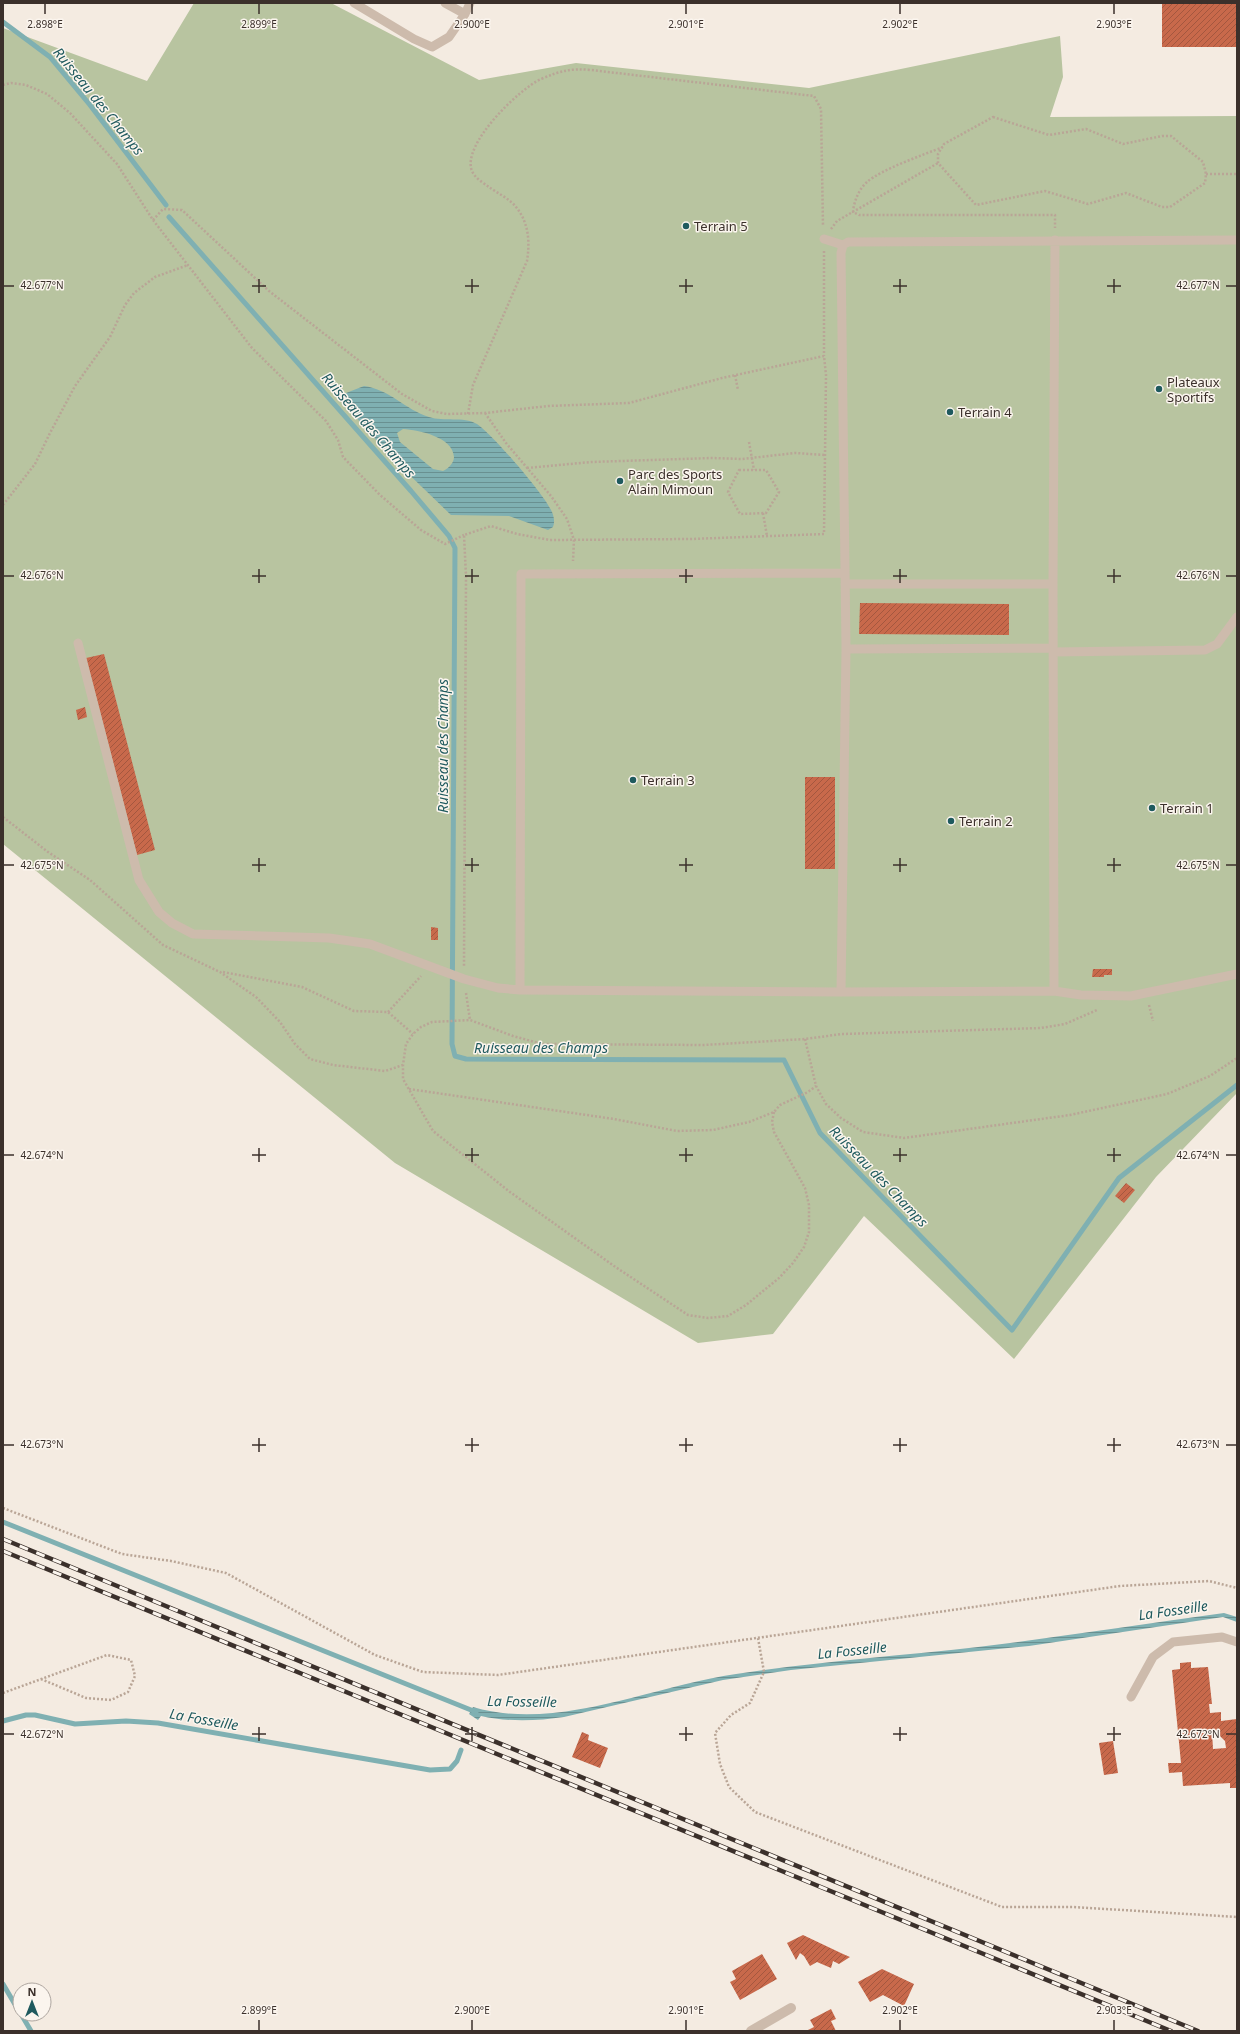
<svg xmlns="http://www.w3.org/2000/svg" width="1240" height="2034" viewBox="0 0 1240 2034" font-family="'Noto Sans',sans-serif">
<style>
.garden{fill:#b8c4a0}
.water{fill:url(#water-rules);fill-rule:evenodd}
.lines{fill:none;stroke-linecap:round;stroke-linejoin:round}
.stream{stroke:#7fb0b2;stroke-width:5}
.building{fill:url(#building-hatch);fill-rule:evenodd}
.path{stroke:#b9a596;stroke-width:2.5;stroke-dasharray:2 2;stroke-linecap:butt}
.lane{stroke:#cdbbac;stroke-width:9}
.street{stroke:#cdbbac;stroke-width:10}
.rail-casing{stroke:#3b302b;stroke-width:4.5}
.rail{stroke:#fbf5ee;stroke-width:3;stroke-dasharray:9;stroke-linecap:butt}
.ticks{fill:none;stroke:#3b302b;stroke-width:1.5}
.poi-dot{fill:#1f5a5e;stroke:#fbf5ee;stroke-width:1.5}
.labels{text-anchor:middle;dominant-baseline:central;stroke-width:3;stroke-linejoin:round;paint-order:stroke}
.poi-label{font-size:13px;fill:#3b302b;stroke:#fbf5ee;text-anchor:start}
.water-label{font-size:14px;font-style:italic;fill:#1f5a5e;stroke:#fbf5ee}
.ticks-label{font-size:10px;text-anchor:middle;fill:#3b302b;stroke:#fbf5ee;stroke-width:3;stroke-linejoin:round;paint-order:stroke}
</style>
<defs>
<pattern id="water-rules" width="6" height="5" patternUnits="userSpaceOnUse"><rect width="6" height="5" fill="#7fb0b2"/><path d="M0 2.5h6" fill="none" stroke="#699091"/></pattern>
<pattern id="building-hatch" width="6" height="6" patternUnits="userSpaceOnUse"><rect width="6" height="6" fill="#c8694b"/><path d="M-1 1l2-2M0 6l6-6M5 7l2-2" fill="none" stroke="#a4573f"/></pattern>
</defs>
<rect width="100%" height="100%" fill="#f4ebe1"/>
<path class="garden" d="M 194,3 L 331,3 L 479,80 L 576,63 L 809,88 L 1060,36 L 1063,77 L 1050,117 L 1237,116 L 1237,1093 L 1156,1177 L 1014,1359 L 864,1216 L 773,1334 L 698,1343 L 395,1163 L 3,844 L 3,28 L 147,81 Z"/>
<path class="water" d="M 364,386 C 389,389 406,410 429,417 C 444,422 463,416 477,424 C 492,434 545,495 552,512 C 554,517 555,522 553,527 L 548,530 L 509,516 L 451,515 L 393,459 L 346,406 L 343,401 L 346,393 ZM 403,429 C 419,430 453,437 454,457 C 454,463 448,469 443,471 L 433,469 L 400,442 L 397,433 Z
M 1224,1613 L 1237,1617 L 1237,1622 L 1223,1617 L 1029,1646 L 791,1670 L 723,1680 L 564,1717 C 537,1721 507,1722 481,1716 L 478,1720 L 469,1714 L 473,1707 C 557,1732 652,1686 736,1674 C 816,1662 897,1656 978,1647 C 1060,1637 1142,1624 1224,1613 Z"/>
<g class="lines">
<path class="stream" d="M 3,22 L 50,57 L 90,105 L 166,205
M 169,217 L 411,491 L 449,536 L 455,548 L 452,1044 L 455,1056 L 466,1059 L 784,1060 L 820,1133 L 1012,1330 L 1119,1178 L 1237,1085
M 3,1522 L 476,1712
M 3,1721 L 26,1715 L 35,1715 L 75,1724 L 126,1721 L 158,1723 L 430,1770 L 450,1769 L 457,1761 L 461,1750
M 3,1984 L 20,2013
M 21,2014 L 31,2031"/>
</g>
<path class="building" d="M 1162,3 L 1237,3 L 1237,47 L 1162,47 Z
M 860,603 L 1009,604 L 1009,635 L 859,634 Z
M 104,654 L 155,850 L 137,855 L 86,658 Z
M 85,707 L 87,717 L 78,720 L 76,710 Z
M 805,777 L 835,777 L 835,869 L 805,869 Z
M 431,927 L 438,928 L 438,940 L 431,940 Z
M 1093,969 L 1112,969 L 1112,975 L 1104,975 L 1104,977 L 1092,977 Z
M 1126,1183 L 1135,1190 L 1124,1203 L 1115,1196 Z
M 1191,1662 L 1191,1668 L 1208,1667 L 1212,1704 L 1209,1704 L 1210,1713 L 1221,1712 L 1221,1721 L 1237,1719 L 1237,1788 L 1230,1788 L 1230,1783 L 1183,1786 L 1182,1772 L 1169,1773 L 1168,1763 L 1181,1763 L 1172,1670 L 1180,1669 L 1180,1663 ZM 1212,1731 L 1215,1731 L 1225,1741 L 1226,1748 L 1213,1749 Z
M 582,1732 L 589,1735 L 588,1740 L 608,1748 L 600,1768 L 572,1757 Z
M 1113,1741 L 1118,1773 L 1104,1775 L 1099,1743 Z
M 803,1935 L 843,1954 L 850,1957 L 839,1964 L 833,1961 L 831,1968 L 817,1962 L 810,1966 L 804,1956 L 800,1953 L 796,1960 L 787,1943 Z
M 762,1954 L 777,1979 L 740,2000 L 730,1982 L 736,1979 L 732,1971 Z
M 882,1969 L 914,1984 L 904,2006 L 883,1995 L 870,2002 L 858,1982 Z
M 831,2009 L 836,2019 L 831,2021 L 836,2031 L 806,2031 L 814,2027 L 810,2020 Z"/>
<g class="lines">
<path class="path" d="M 3,85 L 11,83 L 26,85 L 47,94 L 70,113 L 117,164 L 153,220 L 252,348 L 326,421 L 338,440 L 343,457 L 380,495 L 421,530 L 445,544 L 464,535
M 993,117 L 1049,135 L 1086,129 L 1123,144 L 1162,136 L 1171,136 L 1203,162 L 1206,174 L 1205,183 L 1170,207 L 1162,207 L 1126,193 L 1088,204 L 1045,191 L 976,205 L 938,163 L 938,154 L 944,144 Z
M 943,147 C 923,155 882,169 867,182 C 859,189 854,201 853,212 L 859,215 L 1055,215 L 1055,228
M 1206,174 L 1237,174
M 153,220 L 163,209 L 182,210 L 269,291 L 402,394 L 432,411 L 447,414 L 485,413 L 548,406 L 629,403 L 722,378 L 824,356 L 826,375 L 824,534 L 691,539 L 550,540 L 517,534 L 491,526 L 464,535 L 466,576 L 464,966
M 831,229 L 837,221 L 938,163
M 824,251 L 824,356
M 735,375 L 738,390
M 485,413 L 506,443 L 551,496 L 567,519 L 574,540 L 573,561
M 468,414 L 473,385 L 527,261 C 530,242 529,223 516,207 C 510,199 497,193 489,187 C 483,183 475,178 472,171 C 461,145 519,89 541,79 C 560,71 571,68 591,70 L 814,96 L 821,109 L 823,226
M 749,442 L 754,470
M 527,468 L 591,462 L 712,458 L 742,459 L 795,453 L 825,455
M 739,470 L 766,470 L 779,492 L 766,513 L 740,514 L 728,492 Z
M 3,505 L 35,464 L 50,433 L 75,386 L 110,337 L 125,305 L 134,293 L 155,277 L 188,265
M 763,513 L 767,536
M 3,817 L 48,852 L 90,880 L 163,945 L 220,972 L 256,997 L 280,1022 L 295,1044 L 310,1059 L 333,1065 L 385,1071 L 403,1065
M 223,972 L 302,987 L 354,1011 L 388,1012 L 413,1034
M 466,993 L 470,1020
M 1149,1005 L 1153,1021
M 388,1012 L 421,976
M 805,1039 L 816,1086 L 826,1104 L 841,1118 L 863,1132 L 904,1138 L 1070,1115 L 1167,1094 L 1210,1076 L 1237,1058
M 409,1089 L 614,1119 L 677,1131 L 713,1130 L 749,1122 L 774,1112 L 780,1105 L 808,1092 L 816,1086
M 774,1112 L 772,1122 L 774,1132 L 805,1188 L 809,1205 L 809,1232 L 804,1247 L 793,1263 L 779,1278 L 746,1305 L 728,1316 L 708,1318 L 688,1315 L 614,1266 L 510,1192 L 433,1131 L 403,1079 L 403,1065 L 406,1044 L 413,1034 L 421,1027 L 432,1022 L 470,1020 L 513,1036 L 542,1044 L 704,1045 L 805,1039 L 842,1034 L 1041,1028 L 1065,1024 L 1097,1010
M 3,1508 L 122,1554 L 171,1561 L 226,1573 L 375,1655 L 423,1672 L 498,1675 L 1120,1586 L 1209,1581 L 1237,1588
M 758,1638 L 764,1672 L 750,1703 L 731,1715 L 715,1733 L 720,1764 L 729,1787 L 755,1812 L 1002,1907 L 1073,1907 L 1237,1917
M 3,1693 L 107,1655 L 131,1660 L 135,1676 L 128,1692 L 111,1700 L 86,1698 L 41,1679"/>
<path class="lane" d="M 354,3 L 414,39 L 432,47 L 449,37 L 465,14
M 445,3 L 465,14 L 470,3
M 824,239 L 843,245
M 845,584 L 1053,584
M 78,643 L 139,880 L 159,912 L 172,923 L 193,934 L 329,938 L 370,944 L 464,979 L 498,988 L 520,990 L 841,992 L 1054,991 L 1081,995 L 1131,996 L 1237,974
M 846,649 L 1053,648
M 1053,652 L 1205,650 L 1217,644 L 1237,617
M 520,990 L 521,574 L 845,573
M 1054,991 L 1053,584 L 1055,240
M 841,992 L 846,649 L 841,253 L 843,245 L 848,242 L 1237,240
M 1131,1697 L 1153,1657 L 1173,1642 L 1222,1637 L 1237,1642"/>
<path class="street" d="M 751,2031 L 791,2008"/>
<g class="rail-casing">
<path id="rail" d="M 3,1539 L 1198,2031
M 3,1551 L 1171,2031"/>
</g>
<use href="#rail" class="rail"/>
</g>
<path class="ticks" d="M 45,4 L 45,14M 259,4 L 259,14M 472,4 L 472,14M 686,4 L 686,14M 900,4 L 900,14M 1114,4 L 1114,14M 259,279 L 259,293M 472,279 L 472,293M 686,279 L 686,293M 900,279 L 900,293M 1114,279 L 1114,293M 4,286 L 14,286M 252,286 L 266,286M 465,286 L 479,286M 679,286 L 693,286M 893,286 L 907,286M 1107,286 L 1121,286M 1226,286 L 1236,286M 259,569 L 259,583M 472,569 L 472,583M 686,569 L 686,583M 900,569 L 900,583M 1114,569 L 1114,583M 4,576 L 14,576M 252,576 L 266,576M 465,576 L 479,576M 679,576 L 693,576M 893,576 L 907,576M 1107,576 L 1121,576M 1226,576 L 1236,576M 259,858 L 259,872M 472,858 L 472,872M 686,858 L 686,872M 900,858 L 900,872M 1114,858 L 1114,872M 4,865 L 14,865M 252,865 L 266,865M 465,865 L 479,865M 679,865 L 693,865M 893,865 L 907,865M 1107,865 L 1121,865M 1226,865 L 1236,865M 259,1148 L 259,1162M 472,1148 L 472,1162M 686,1148 L 686,1162M 900,1148 L 900,1162M 1114,1148 L 1114,1162M 4,1155 L 14,1155M 252,1155 L 266,1155M 465,1155 L 479,1155M 679,1155 L 693,1155M 893,1155 L 907,1155M 1107,1155 L 1121,1155M 1226,1155 L 1236,1155M 259,1438 L 259,1452M 472,1438 L 472,1452M 686,1438 L 686,1452M 900,1438 L 900,1452M 1114,1438 L 1114,1452M 4,1445 L 14,1445M 252,1445 L 266,1445M 465,1445 L 479,1445M 679,1445 L 693,1445M 893,1445 L 907,1445M 1107,1445 L 1121,1445M 1226,1445 L 1236,1445M 259,1727 L 259,1741M 472,1727 L 472,1741M 686,1727 L 686,1741M 900,1727 L 900,1741M 1114,1727 L 1114,1741M 4,1734 L 14,1734M 252,1734 L 266,1734M 465,1734 L 479,1734M 679,1734 L 693,1734M 893,1734 L 907,1734M 1107,1734 L 1121,1734M 1226,1734 L 1236,1734M 259,2020 L 259,2030M 472,2020 L 472,2030M 686,2020 L 686,2030M 900,2020 L 900,2030M 1114,2020 L 1114,2030"/>
<g class="poi-dot">
<circle cx="686" cy="226" r="4"/>
<circle cx="1159" cy="389" r="4"/>
<circle cx="950" cy="412" r="4"/>
<circle cx="620" cy="481" r="4"/>
<circle cx="633" cy="780" r="4"/>
<circle cx="1152" cy="808" r="4"/>
<circle cx="951" cy="821" r="4"/>
</g>
<g class="labels">
<g class="poi-label">
<text x="694" y="226">Terrain 5</text>
<text x="1167" y="382">Plateaux<tspan x="1167" dy="15">Sportifs</tspan></text>
<text x="958" y="412">Terrain 4</text>
<text x="628" y="474">Parc des Sports<tspan x="628" dy="15">Alain Mimoun</tspan></text>
<text x="641" y="780">Terrain 3</text>
<text x="1160" y="808">Terrain 1</text>
<text x="959" y="821">Terrain 2</text>
</g>
<g class="water-label">
<text transform="translate(99 101) rotate(51)">Ruisseau des Champs</text>
<text transform="translate(369 425) rotate(49)">Ruisseau des Champs</text>
<text transform="translate(442 746) rotate(-90)">Ruisseau des Champs</text>
<text x="541" y="1047">Ruisseau des Champs</text>
<text transform="translate(879 1176) rotate(46)">Ruisseau des Champs</text>
<text transform="translate(1173 1610) rotate(-8)">La Fosseille</text>
<text transform="translate(852 1650) rotate(-6)">La Fosseille</text>
<text transform="translate(522 1701) rotate(1)">La Fosseille</text>
<text transform="translate(204 1719) rotate(10)">La Fosseille</text>
</g>
</g>
<g class="ticks-label">
<text x="45" y="28">2.898°E</text>
<text x="259" y="28">2.899°E</text>
<text x="472" y="28">2.900°E</text>
<text x="686" y="28">2.901°E</text>
<text x="900" y="28">2.902°E</text>
<text x="1114" y="28">2.903°E</text>
<text x="42" y="289">42.677°N</text>
<text x="1198" y="289">42.677°N</text>
<text x="42" y="579">42.676°N</text>
<text x="1198" y="579">42.676°N</text>
<text x="42" y="869">42.675°N</text>
<text x="1198" y="869">42.675°N</text>
<text x="42" y="1159">42.674°N</text>
<text x="1198" y="1159">42.674°N</text>
<text x="42" y="1448">42.673°N</text>
<text x="1198" y="1448">42.673°N</text>
<text x="42" y="1738">42.672°N</text>
<text x="1198" y="1738">42.672°N</text>
<text x="259" y="2014">2.899°E</text>
<text x="472" y="2014">2.900°E</text>
<text x="686" y="2014">2.901°E</text>
<text x="900" y="2014">2.902°E</text>
<text x="1114" y="2014">2.903°E</text>
</g>
<rect width="1240" height="2034" fill="none" stroke="#3b302b" stroke-width="8"/>
<g transform="translate(32 2002)"><circle r="19" fill="#fbf5ee" stroke="#aea6a0"/>
<path d="M0-3L7 15L0 10L-7 15Z" fill="#1f5a5e"/>
<text y="-6" font-size="11" font-weight="bold" text-anchor="middle" fill="#3b302b">N</text>
</g>
</svg>
